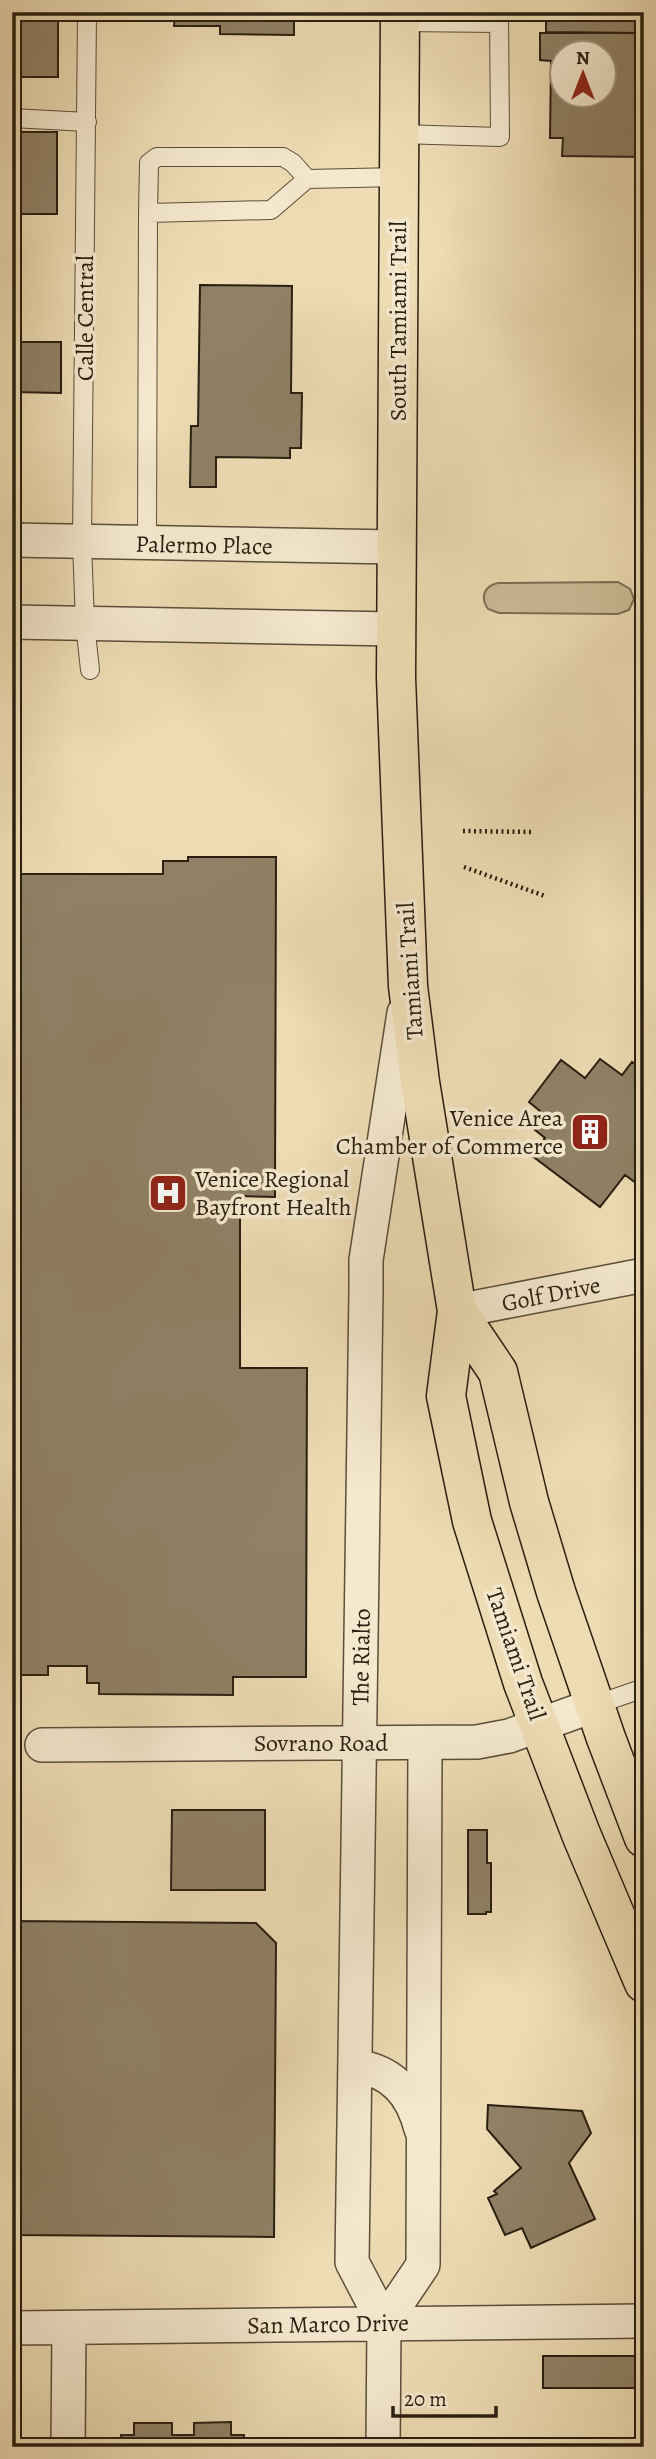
<svg xmlns="http://www.w3.org/2000/svg" width="656" height="2459" viewBox="0 0 656 2459" font-family="Alegreya,serif">
<style>
.green{fill:#cdbc98;stroke:#7c6e54;stroke-width:2}
.building{fill:#908166;stroke:#2a1f11;stroke-width:2;fill-rule:evenodd}
.lines{fill:none;stroke-linecap:round;stroke-linejoin:round}
.service-casing{stroke:#5b4e3a;stroke-width:20}
.minor-casing{stroke:#5b4e3a;stroke-width:36}
.primary-casing{stroke:#2a1f11;stroke-width:41}
.path{stroke:#2a1f11;stroke-width:4.5;stroke-dasharray:2 3.5;stroke-linecap:butt}
.service{stroke:#f4e8ce;stroke-width:18}
.minor{stroke:#f4e8ce;stroke-width:33}
.primary{stroke:#eedcb4;stroke-width:38}
.labels{text-anchor:middle;dominant-baseline:central;stroke-width:7;stroke-linejoin:round;paint-order:stroke}
.street-label{font-size:24px;fill:#2a1f11;stroke:#f4e8ce}
.poi-label{font-size:24px;fill:#2a1f11;stroke:#f4e8ce;text-anchor:end}
</style>
<rect width="100%" height="100%" fill="#eedcb4"/>
<filter id="stains"><feTurbulence type="fractalNoise" baseFrequency=".00286" numOctaves="4"/><feColorMatrix values="0 0 0 0 .2 0 0 0 0 .09 0 0 0 0 .02 0 0 0 .5 -.17"/></filter>
<radialGradient id="worn" r=".72"><stop offset=".6" stop-color="#630" stop-opacity="0"/><stop offset="1" stop-color="#630" stop-opacity=".3"/></radialGradient>
<path class="green" d="M 618,582 L 630,589 L 634,599 L 629,610 L 618,614 L 499,613 L 488,609 C 480,597 484,586 498,583 Z"/>
<path class="building" d="M 12,12 L 58,12 L 58,77 L 12,77 Z
M 163,12 L 305,12 L 305,18 L 294,18 L 294,35 L 220,34 L 220,26 L 174,26 L 175,12 Z
M 546,12 L 644,12 L 644,33 L 546,32 Z
M 540,33 L 644,33 L 644,157 L 562,156 L 563,138 L 550,138 L 551,61 L 540,60 ZM 562,52 L 604,52 L 604,94 L 562,94 Z
M 12,132 L 57,132 L 57,214 L 12,214 Z
M 200,285 L 292,286 L 291,393 L 302,393 L 301,448 L 290,448 L 290,458 L 216,457 L 216,487 L 190,487 L 191,426 L 198,426 Z
M 12,342 L 61,342 L 61,393 L 12,392 Z
M 188,857 L 276,857 L 275,1197 L 240,1196 L 240,1368 L 307,1368 L 306,1677 L 233,1677 L 233,1695 L 99,1694 L 99,1683 L 87,1683 L 87,1666 L 48,1666 L 48,1675 L 12,1675 L 12,874 L 163,874 L 163,861 L 188,861 Z
M 600,1059 L 622,1075 L 632,1062 L 644,1071 L 644,1189 L 625,1175 L 600,1207 L 531,1155 L 545,1138 L 529,1125 L 540,1111 L 529,1102 L 561,1060 L 585,1078 Z
M 172,1810 L 265,1810 L 265,1890 L 171,1890 Z
M 468,1830 L 487,1830 L 487,1863 L 491,1863 L 491,1912 L 486,1912 L 486,1914 L 468,1914 Z
M 12,1921 L 256,1923 L 276,1943 L 274,2237 L 12,2235 Z
M 488,2105 L 582,2111 L 591,2133 L 569,2163 L 595,2219 L 531,2248 L 522,2228 L 505,2235 L 488,2198 L 497,2194 L 494,2191 L 521,2168 L 487,2129 Z
M 543,2356 L 644,2356 L 644,2388 L 543,2388 Z
M 12,2411 L 18,2411 L 17,2447 L 12,2447 Z
M 231,2422 L 231,2435 L 244,2435 L 244,2447 L 121,2447 L 121,2435 L 134,2435 L 134,2423 L 172,2423 L 172,2435 L 194,2435 L 194,2423 Z"/>
<g class="lines">
<g class="service-casing">
<path id="service" d="M 87,12 L 82,543 L 85,623 L 90,670
M 400,22 L 499,23
M 12,118 L 87,122
M 399,134 L 500,137 L 499,12
M 148,213 L 149,163 L 157,157 L 283,157 L 293,163 L 307,179 L 399,177
M 147,544 L 148,213 L 271,210 L 307,179
M 595,1705 L 644,1688"/>
</g>
<g class="minor-casing">
<path id="minor" d="M 12,540 L 396,547
M 12,622 L 395,629
M 457,1311 L 644,1275
M 42,1745 L 477,1742 L 509,1736 L 595,1705
M 355,2066 C 392,2071 412,2093 421,2129
M 384,2323 L 423,2265 L 425,1743
M 12,2328 L 644,2321
M 68,2447 L 69,2328
M 383,2447 L 384,2323 L 352,2262 L 366,1291 L 366,1260 L 404,1013"/>
</g>
<g class="primary-casing">
<path id="primary" d="M 400,12 L 396,678 L 408,986 L 420,1082 L 457,1311 L 446,1396 L 472,1521 L 523,1683 L 581,1834 L 644,1983
M 457,1311 L 498,1372 L 529,1502 L 556,1592 L 606,1738 L 644,1838"/>
</g>
<path class="path" d="M 463,831 L 533,832
M 464,867 L 545,896"/>
<use href="#service" class="service"/>
<use href="#minor" class="minor"/>
<use href="#primary" class="primary"/>
</g>
<defs>
<g id="building-square" transform="scale(2.0125)"><rect x="-9" y="-9" width="18" height="18" rx="4" fill="#8f2418" stroke="#f4e8ce"/><path d="M-4-6H4V6H1V3H-1V6H-4ZM-2.5-4.3h1.7v1.8h-1.7ZM.8-4.3h1.7v1.8H.8ZM-2.5-1h1.7V.8h-1.7ZM.8-1h1.7V.8H.8Z" fill="#fff"/></g>
<g id="hospital-square" transform="scale(2.0125)"><rect x="-9" y="-9" width="18" height="18" rx="4" fill="#8f2418" stroke="#f4e8ce"/><path d="M-5-5h3v3.5h4V-5h3V5h-3V1.5h-4V5h-3Z" fill="#fff"/></g>
</defs>
<g fill-rule="evenodd">
<use href="#building-square" x="590" y="1132"/>
<use href="#hospital-square" x="168" y="1193"/>
</g>
<g class="labels">
<g class="street-label">
<text transform="translate(85 318) rotate(-90)">Calle Central</text>
<text transform="translate(398 321) rotate(-90)">South Tamiami Trail</text>
<text transform="translate(204 545) rotate(1)">Palermo Place</text>
<text transform="translate(410 971) rotate(-94)">Tamiami Trail</text>
<text transform="translate(551 1294) rotate(-11)">Golf Drive</text>
<text transform="translate(516 1654) rotate(71)">Tamiami Trail</text>
<text transform="translate(361 1657) rotate(-89)">The Rialto</text>
<text x="321" y="1743">Sovrano Road</text>
<text transform="translate(328 2324) rotate(-1)">San Marco Drive</text>
</g>
<g class="poi-label">
<text x="563" y="1118">Venice Area<tspan x="563" dy="28">Chamber of Commerce</tspan></text>
<text x="195" y="1179" text-anchor="start">Venice Regional<tspan x="195" dy="28">Bayfront Health</tspan></text>
</g>
</g>
<rect width="656" height="2459" fill="none" stroke="#eedcb4" stroke-width="42"/>
<rect x="14" y="14" width="628" height="2431" fill="none" stroke="#2a1f11" stroke-width="3.5"/>
<rect x="21" y="21" width="614" height="2417" fill="none" stroke="#2a1f11" stroke-width="2"/>
<g transform="translate(583 74)"><circle r="33" fill="#f4e8ce" stroke="#a39882" stroke-width="2"/>
<path d="M0-5L12 26L0 18L-12 26Z" fill="#8f2418"/>
<text y="-10" font-size="19" font-weight="bold" text-anchor="middle" fill="#2a1f11">N</text>
</g>
<path d="M393 2406v10h103v-10" fill="none" stroke="#2a1f11" stroke-width="3.5"/>
<text x="404" y="2406" font-size="21" fill="#2a1f11" stroke="#f4e8ce" stroke-width="5" paint-order="stroke">20 m</text>
<rect width="100%" height="100%" filter="url(#stains)"/>
<rect width="100%" height="100%" fill="url(#worn)"/>
</svg>
